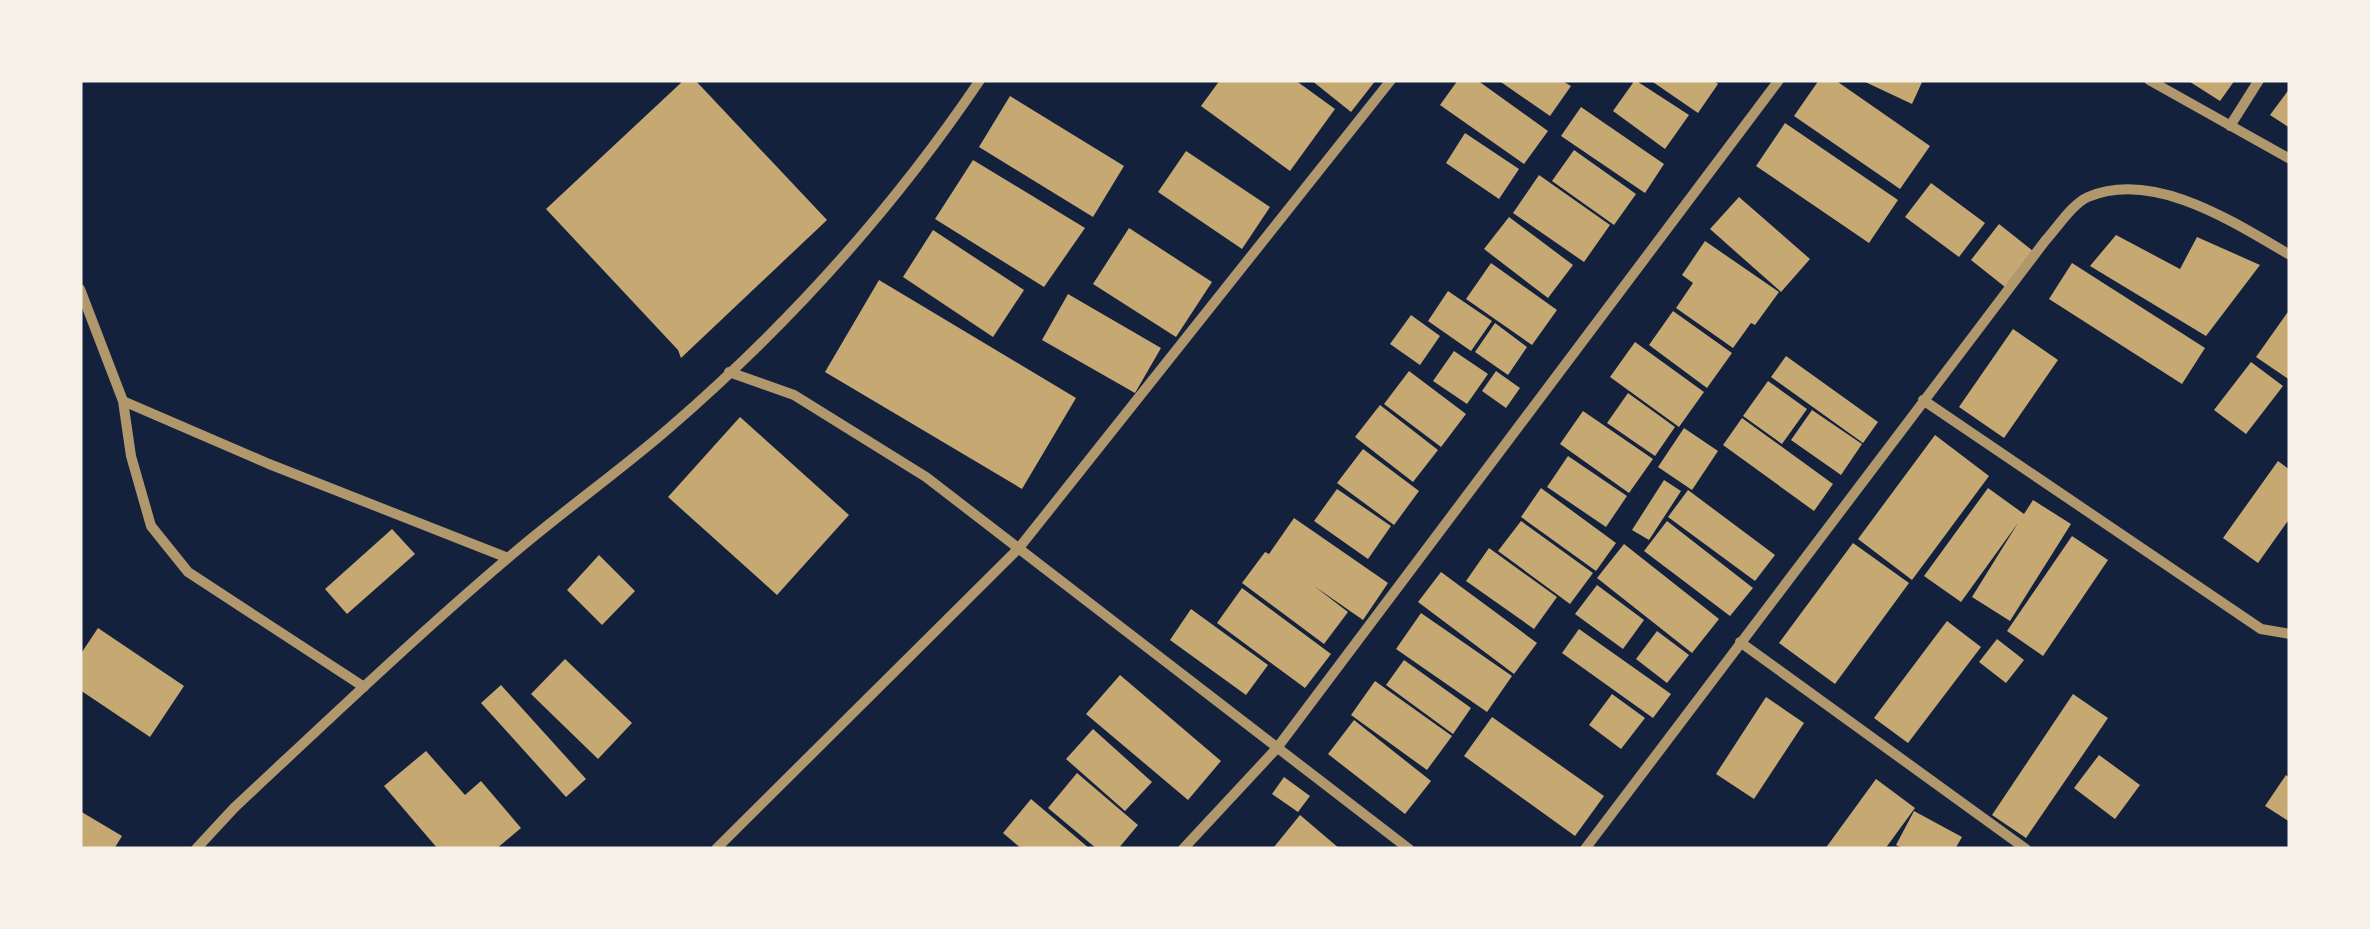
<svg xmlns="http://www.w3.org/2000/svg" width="2370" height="929" viewBox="0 0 2370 929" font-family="Karla,sans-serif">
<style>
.building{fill:#c6a872}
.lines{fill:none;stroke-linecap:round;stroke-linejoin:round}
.minor{stroke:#b1986c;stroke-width:10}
</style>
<rect width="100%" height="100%" fill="#14213d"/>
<path class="building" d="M 684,80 L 695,80 L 827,220 L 681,358 L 678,350 L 546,209 Z
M 1220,80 L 1295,80 L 1335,109 L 1290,171 L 1201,106 Z
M 1311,80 L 1376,80 L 1351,112 Z
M 1458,80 L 1477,80 L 1548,131 L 1524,164 L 1440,105 Z
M 1498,80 L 1561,80 L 1571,86 L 1550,116 Z
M 1635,80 L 1689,115 L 1665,149 L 1613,111 Z
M 1650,80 L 1713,80 L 1718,84 L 1698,113 Z
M 1819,80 L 1835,80 L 1930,146 L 1900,189 L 1794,116 Z
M 1861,80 L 1923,80 L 1912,104 Z
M 2187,80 L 2235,80 L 2220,101 Z
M 2290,88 L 2290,128 L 2270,115 Z
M 1010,96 L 1124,166 L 1093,217 L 979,147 Z
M 1581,107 L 1664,164 L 1645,193 L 1561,136 Z
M 1785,123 L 1898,200 L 1869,243 L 1756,166 Z
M 1465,133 L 1519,169 L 1499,199 L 1446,163 Z
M 1574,150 L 1636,194 L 1614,225 L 1552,181 Z
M 1186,151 L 1270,207 L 1242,249 L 1158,192 Z
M 973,160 L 1085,228 L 1044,287 L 935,219 Z
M 1539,175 L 1610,225 L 1584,262 L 1513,213 Z
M 1931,183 L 1985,223 L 1959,257 L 1905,217 Z
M 1739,197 L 1810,259 L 1781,292 L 1710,229 Z
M 1509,217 L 1573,265 L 1548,298 L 1484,249 Z
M 1999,224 L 2033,251 L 2005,287 L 1971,260 Z
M 1129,228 L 1212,282 L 1176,337 L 1093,284 Z
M 933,230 L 1024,290 L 993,337 L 903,277 Z
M 2116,235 L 2180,269 L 2197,237 L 2260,265 L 2206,336 L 2090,266 Z
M 1705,241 L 1779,292 L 1755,325 L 1751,323 L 1733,348 L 1676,308 L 1693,283 L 1682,275 Z
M 1491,263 L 1557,310 L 1532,345 L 1466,299 Z
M 2072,263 L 2205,348 L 2182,384 L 2049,299 Z
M 879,280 L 1076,398 L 1022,489 L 825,372 Z
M 1448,291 L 1492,321 L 1471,351 L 1428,321 Z
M 1068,294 L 1161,348 L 1135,393 L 1042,340 Z
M 2290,309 L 2290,380 L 2256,357 Z
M 1673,311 L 1732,353 L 1707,388 L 1649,345 Z
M 1411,315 L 1440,336 L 1420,365 L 1390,344 Z
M 1495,323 L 1527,347 L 1508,375 L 1475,352 Z
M 2013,329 L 2058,360 L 2004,438 L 1959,407 Z
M 1635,342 L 1704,392 L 1679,427 L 1610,377 Z
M 1454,351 L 1488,374 L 1467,404 L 1433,381 Z
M 1786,356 L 1878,422 L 1863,443 L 1771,377 Z
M 2251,362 L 2283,386 L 2246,434 L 2214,410 Z
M 1409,371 L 1466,414 L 1441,447 L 1384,404 Z
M 1496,371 L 1520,388 L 1506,408 L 1482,391 Z
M 1768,381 L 1807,409 L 1782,444 L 1743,416 Z
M 1628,393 L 1675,427 L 1655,456 L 1607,423 Z
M 1380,405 L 1438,450 L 1413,482 L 1355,437 Z
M 1812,410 L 1862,444 L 1841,475 L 1791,440 Z
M 1583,411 L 1653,459 L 1629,493 L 1560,444 Z
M 740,417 L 849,515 L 777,595 L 668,497 Z
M 1742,418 L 1833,484 L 1814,511 L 1723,445 Z
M 1684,428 L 1718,451 L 1692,490 L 1658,467 Z
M 1935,435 L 1989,476 L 1912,580 L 1858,539 Z
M 1363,449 L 1419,491 L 1394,525 L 1337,483 Z
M 1568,456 L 1627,496 L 1606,527 L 1547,487 Z
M 2278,461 L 2290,470 L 2290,518 L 2258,563 L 2223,538 Z
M 1664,480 L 1681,491 L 1649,540 L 1632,530 Z
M 1541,488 L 1616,543 L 1596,571 L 1521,517 Z
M 1988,488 L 2024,514 L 2033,500 L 2071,524 L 2010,621 L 1972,597 L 2018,523 L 1961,602 L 1924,576 Z
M 1337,489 L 1391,526 L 1368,559 L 1314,521 Z
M 1688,490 L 1775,555 L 1755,581 L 1668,517 Z
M 1294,518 L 1388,583 L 1363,620 L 1314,586 L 1348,612 L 1324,644 L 1242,583 L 1265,552 L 1269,554 Z
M 1521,521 L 1593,573 L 1570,604 L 1498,551 Z
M 1667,521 L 1753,588 L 1730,616 L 1644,551 Z
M 392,529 L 415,554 L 347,614 L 325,589 Z
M 2072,536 L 2108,560 L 2043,656 L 2007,631 Z
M 1853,543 L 1909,583 L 1835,684 L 1779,643 Z
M 1624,544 L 1719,619 L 1692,653 L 1597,578 Z
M 1489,548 L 1557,597 L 1534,629 L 1466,581 Z
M 599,555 L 635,591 L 602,625 L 567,590 Z
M 1441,572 L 1537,643 L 1514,674 L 1418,602 Z
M 1597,585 L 1644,620 L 1623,649 L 1575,614 Z
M 1242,588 L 1331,654 L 1305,688 L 1217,623 Z
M 1191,609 L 1268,665 L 1246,695 L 1170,640 Z
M 1421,613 L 1512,676 L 1487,712 L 1396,649 Z
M 1947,621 L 1981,647 L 1908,743 L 1874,718 Z
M 98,628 L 184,686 L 150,737 L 80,690 L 80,655 Z
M 1579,629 L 1671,694 L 1653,718 L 1562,653 Z
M 1657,631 L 1689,655 L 1667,683 L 1636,659 Z
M 1997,639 L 2024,660 L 2006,683 L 1979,662 Z
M 565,659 L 632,723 L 598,759 L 531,694 Z
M 1404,660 L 1471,708 L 1453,734 L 1386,685 Z
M 1120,675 L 1221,761 L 1188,800 L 1086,714 Z
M 1375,681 L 1452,736 L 1427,770 L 1351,715 Z
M 501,685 L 586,779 L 566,797 L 481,703 Z
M 1612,694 L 1645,718 L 1621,749 L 1589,725 Z
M 2073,694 L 2108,718 L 2026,838 L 1992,815 Z
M 1766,697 L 1804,723 L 1754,799 L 1716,774 Z
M 1492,717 L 1604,796 L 1575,836 L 1464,756 Z
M 1354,720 L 1431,781 L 1405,814 L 1328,754 Z
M 1093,729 L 1152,782 L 1125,811 L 1066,759 Z
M 426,751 L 465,795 L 481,781 L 521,828 L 496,849 L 438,849 L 384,786 Z
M 2099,755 L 2140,785 L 2115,819 L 2074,788 Z
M 1077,773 L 1138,825 L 1118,849 L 1097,849 L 1048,808 Z
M 2286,775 L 2290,778 L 2290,822 L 2265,806 Z
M 1284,777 L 1310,796 L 1298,812 L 1272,794 Z
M 1876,779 L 1915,808 L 1885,849 L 1825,849 Z
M 1031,799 L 1090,849 L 1022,849 L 1003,833 Z
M 80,811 L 122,836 L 114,849 L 80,849 Z
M 1914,811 L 1962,837 L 1955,849 L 1904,849 L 1896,845 Z
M 1300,815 L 1340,849 L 1277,849 L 1274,847 Z"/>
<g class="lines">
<path class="minor" d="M 2149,80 L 2290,159
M 2230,126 L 2259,80
M 80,289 L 123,401 L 269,464 L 508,558
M 729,372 L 794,395 L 926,477 L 1409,849
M 1923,400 L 2261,629 L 2290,634
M 123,401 L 131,456 L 151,526 L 188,572 L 364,687
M 1740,642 L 2026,849
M 196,849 L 234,808 C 324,724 414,638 508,558 C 560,513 616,474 668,429 C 785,328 893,209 980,80
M 716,849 L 1019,548 L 1391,80
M 1183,849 L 1277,748 L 1779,80
M 1585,849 L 2045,241 C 2057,228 2072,204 2088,197 C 2154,169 2235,223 2290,255"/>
</g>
<rect width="2370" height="929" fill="none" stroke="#f6f1e7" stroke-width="165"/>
</svg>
